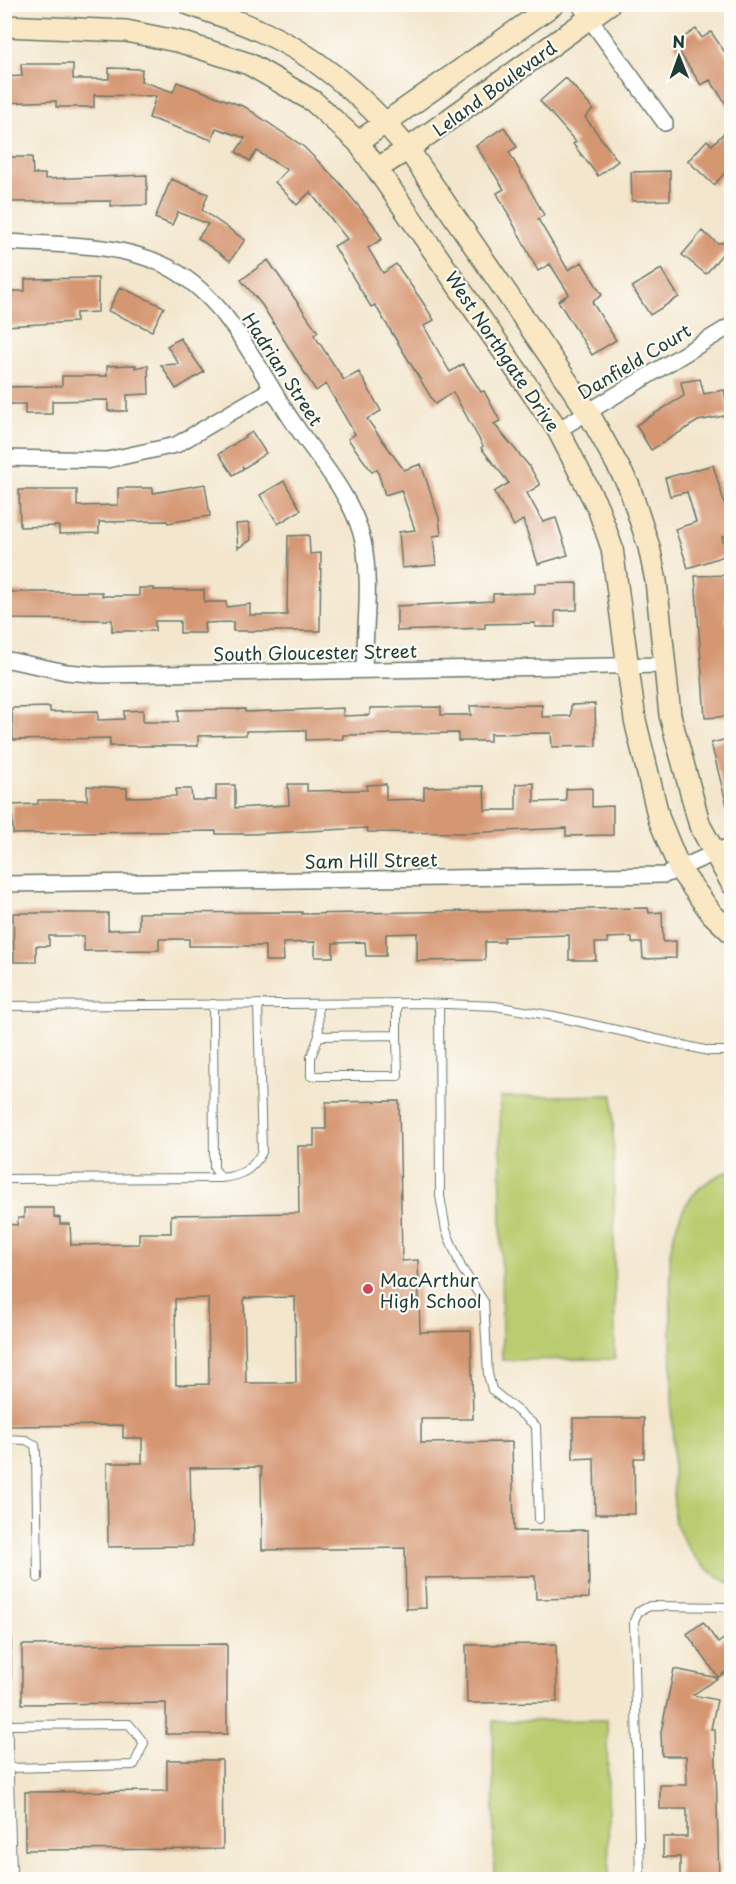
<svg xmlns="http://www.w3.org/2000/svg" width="736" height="1884" viewBox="0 0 736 1884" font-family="'Playpen Sans',sans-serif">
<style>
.green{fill:#bacc6f;stroke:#6c8452;stroke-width:1.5}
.building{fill:#d59672;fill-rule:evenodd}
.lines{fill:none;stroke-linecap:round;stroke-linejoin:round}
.lane-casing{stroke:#69786a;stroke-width:10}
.street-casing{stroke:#69786a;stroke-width:18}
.secondary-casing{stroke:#69786a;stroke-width:24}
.lane{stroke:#fff;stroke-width:8}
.street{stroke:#fff;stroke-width:15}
.secondary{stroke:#fae7c3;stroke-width:21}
.poi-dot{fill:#d1495b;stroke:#fdfcf7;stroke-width:2}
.labels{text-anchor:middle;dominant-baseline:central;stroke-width:4.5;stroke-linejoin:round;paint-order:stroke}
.street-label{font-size:18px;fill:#1f3d34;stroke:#fdfcf7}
.poi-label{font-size:18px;fill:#1f3d34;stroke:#fdfcf7;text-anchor:start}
</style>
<rect width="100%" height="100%" fill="#fdfcf7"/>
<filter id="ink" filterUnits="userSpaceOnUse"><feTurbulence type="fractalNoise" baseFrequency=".0167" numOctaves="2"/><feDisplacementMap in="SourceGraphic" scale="12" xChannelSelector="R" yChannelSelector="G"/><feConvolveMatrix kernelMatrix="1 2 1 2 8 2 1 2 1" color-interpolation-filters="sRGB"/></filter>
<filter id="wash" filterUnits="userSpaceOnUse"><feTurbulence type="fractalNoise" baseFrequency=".008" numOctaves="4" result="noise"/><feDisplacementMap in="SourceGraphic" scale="24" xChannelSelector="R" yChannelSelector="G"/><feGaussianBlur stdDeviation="1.35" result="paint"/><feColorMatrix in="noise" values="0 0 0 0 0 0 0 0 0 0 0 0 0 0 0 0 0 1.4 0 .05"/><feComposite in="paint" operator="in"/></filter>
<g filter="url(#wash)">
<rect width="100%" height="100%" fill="#f3e6cd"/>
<path class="green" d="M 613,1095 L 615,1359 L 502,1360 L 500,1097 Z
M 731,1170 L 732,1170 L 731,1584 C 699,1567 688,1553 674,1520 L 670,1253 C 677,1213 690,1185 731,1170 Z
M 607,1720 L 609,1879 L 494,1879 L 493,1721 Z"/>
<g id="blocks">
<path class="building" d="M 696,29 L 702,38 L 711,32 L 731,61 L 727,64 L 732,71 L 732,113 L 710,80 L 701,85 L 674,44 Z
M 21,64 L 73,64 L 73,79 L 109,79 L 109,68 L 142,69 L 141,81 L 173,92 L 177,82 L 245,107 L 304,147 L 339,182 L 373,224 L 382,239 L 368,248 L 383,273 L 396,264 L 422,301 L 434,320 L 424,326 L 450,372 L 463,364 L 481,392 L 484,391 L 500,421 L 494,424 L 530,467 L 540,485 L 527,493 L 543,522 L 556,518 L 568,555 L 538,564 L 523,520 L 514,526 L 494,492 L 509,483 L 481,448 L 483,446 L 453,392 L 435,404 L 375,305 L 371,307 L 334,246 L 347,239 L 310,192 L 297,205 L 275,182 L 287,170 L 257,151 L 250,161 L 236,152 L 245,138 L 216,128 L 212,140 L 149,118 L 156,96 L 94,95 L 94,107 L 56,107 L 56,101 L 4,103 L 4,77 L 22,76 Z
M 566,78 L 593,109 L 585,117 L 618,161 L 598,176 L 573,144 L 576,142 L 540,101 Z
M 504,127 L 517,147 L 509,152 L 544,215 L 538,219 L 568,270 L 582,262 L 602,295 L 592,302 L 616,340 L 592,355 L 558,301 L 569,294 L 550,264 L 538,271 L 497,193 L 504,189 L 476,146 Z
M 725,132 L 732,138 L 732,165 L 714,185 L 688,161 L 707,140 L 712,145 Z
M 9,157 L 32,157 L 33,174 L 45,174 L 45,179 L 147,175 L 147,205 L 111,206 L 111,201 L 10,202 Z
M 670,171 L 670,200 L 632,201 L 631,172 Z
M 171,179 L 208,194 L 202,210 L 245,240 L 230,261 L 198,238 L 208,224 L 178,212 L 172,225 L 155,218 Z
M 702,231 L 717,243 L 732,242 L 706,274 L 682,255 Z
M 268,260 L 318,332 L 314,335 L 344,380 L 359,372 L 381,411 L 367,419 L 404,470 L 421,464 L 439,518 L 441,535 L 433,536 L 436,565 L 402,568 L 399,532 L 415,530 L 401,490 L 385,495 L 377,469 L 372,472 L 348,439 L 355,434 L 326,384 L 316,391 L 262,305 L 241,280 Z
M 661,269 L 679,297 L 650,315 L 632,287 Z
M 98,278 L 98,312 L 76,313 L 76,322 L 5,326 L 5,291 L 25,291 L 25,279 Z
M 120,287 L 164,307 L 152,331 L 108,311 Z
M 180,338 L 204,372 L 176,389 L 161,365 L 179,364 L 167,346 Z
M 136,365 L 135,368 L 148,365 L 149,394 L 127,395 L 127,411 L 108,411 L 108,400 L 52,401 L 52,414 L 25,414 L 25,404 L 7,404 L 6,387 L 62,386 L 62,376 L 107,376 L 107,366 Z
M 700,379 L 704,394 L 724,390 L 729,415 L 698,421 L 651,450 L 636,425 L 684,396 L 681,382 Z
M 252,432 L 266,453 L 244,468 L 242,466 L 243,469 L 233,475 L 219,454 Z
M 713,465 L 727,512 L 732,511 L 732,534 L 722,537 L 727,555 L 688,568 L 675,529 L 696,522 L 687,492 L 670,496 L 665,478 Z
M 284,481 L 301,510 L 278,524 L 260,495 Z
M 205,484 L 210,516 L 168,523 L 167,521 L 99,522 L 99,533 L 59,534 L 59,526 L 20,527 L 19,490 L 77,490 L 77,506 L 118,505 L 118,488 L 153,488 L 153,493 Z
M 249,523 L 251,540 L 238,548 L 236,524 Z
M 309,535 L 310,554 L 321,553 L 320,631 L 233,631 L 233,622 L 204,623 L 205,633 L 180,633 L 180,621 L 155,621 L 155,631 L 112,631 L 112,620 L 9,619 L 9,592 L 102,592 L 102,596 L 139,596 L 139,588 L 154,588 L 154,590 L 204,590 L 204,602 L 226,602 L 227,607 L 250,604 L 250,615 L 287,615 L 288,536 Z
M 732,575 L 732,596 L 726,596 L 726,625 L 732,624 L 732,643 L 729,643 L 732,716 L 705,718 L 695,576 Z
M 577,583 L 577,610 L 555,611 L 555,627 L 535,627 L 535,623 L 485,624 L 485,628 L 397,631 L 397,606 L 493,601 L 493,594 L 535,593 L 535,584 Z
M 595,704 L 596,746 L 552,747 L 551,733 L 490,734 L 490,741 L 458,741 L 458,733 L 343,735 L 343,739 L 306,740 L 306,730 L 246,731 L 246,735 L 198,736 L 198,746 L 110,746 L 110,738 L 13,740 L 12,708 L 50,707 L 50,712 L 98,711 L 98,720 L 124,719 L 124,711 L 143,710 L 143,722 L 178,722 L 178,710 L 245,709 L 245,712 L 343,708 L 343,716 L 370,715 L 370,708 L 441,707 L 441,715 L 471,715 L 470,706 L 542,705 L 542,717 L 571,716 L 571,705 Z
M 732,738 L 732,806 L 727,806 L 711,743 Z
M 534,783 L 534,802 L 566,801 L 566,789 L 592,788 L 592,807 L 613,806 L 613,835 L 566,836 L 566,828 L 466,833 L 368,832 L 367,828 L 251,834 L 216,834 L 216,831 L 13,834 L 12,805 L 38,804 L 38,800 L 87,800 L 87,786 L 127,788 L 127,797 L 176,796 L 176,789 L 191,789 L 192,800 L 216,800 L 216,785 L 235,785 L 235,808 L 289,805 L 288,784 L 307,784 L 307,791 L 367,790 L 367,785 L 386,784 L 386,800 L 424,799 L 424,787 L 484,786 L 485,810 L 516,810 L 516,784 Z
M 648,908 L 649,913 L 662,912 L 663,942 L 676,941 L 676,958 L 643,959 L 642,943 L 632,943 L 632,937 L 607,938 L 608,943 L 595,943 L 596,960 L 569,960 L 569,935 L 504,937 L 504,942 L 485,942 L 485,960 L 417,961 L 417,933 L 386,934 L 386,956 L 366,956 L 365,942 L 333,943 L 333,957 L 315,957 L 315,942 L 283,943 L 284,961 L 265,961 L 265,946 L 189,946 L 189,939 L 159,939 L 159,950 L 84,951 L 84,936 L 49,936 L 49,946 L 36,946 L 36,962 L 14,962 L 13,913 L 108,913 L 108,930 L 139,929 L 139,913 L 302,912 L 302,914 Z
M 399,1101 L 402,1261 L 418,1260 L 420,1332 L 471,1331 L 473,1419 L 421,1419 L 421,1443 L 512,1442 L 514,1531 L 588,1530 L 589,1598 L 536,1599 L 535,1576 L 425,1578 L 426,1608 L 406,1609 L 405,1548 L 262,1550 L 261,1467 L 190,1468 L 192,1546 L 108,1547 L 107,1463 L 142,1463 L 142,1438 L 123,1438 L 123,1425 L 4,1426 L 7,1224 L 17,1225 L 18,1218 L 24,1218 L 24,1208 L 54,1208 L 54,1217 L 60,1218 L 60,1224 L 70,1224 L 71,1245 L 139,1244 L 139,1233 L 171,1233 L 171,1215 L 299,1213 L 298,1146 L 314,1146 L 314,1129 L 326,1129 L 326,1102 ZM 295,1297 L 296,1383 L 246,1383 L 244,1298 ZM 208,1298 L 209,1384 L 176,1385 L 175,1299 Z
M 573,1418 L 644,1418 L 644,1458 L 634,1458 L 635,1514 L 595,1514 L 594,1458 L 573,1459 Z
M 703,1622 L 718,1643 L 732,1633 L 732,1668 L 718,1677 L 687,1634 Z
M 227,1644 L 227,1734 L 166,1734 L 166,1703 L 22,1704 L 22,1645 Z
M 556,1644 L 557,1702 L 467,1703 L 466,1645 Z
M 674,1669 L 718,1678 L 693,1695 L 717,1700 L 711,1729 L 715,1729 L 719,1880 L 680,1880 L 680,1857 L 663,1857 L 663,1837 L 687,1837 L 687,1809 L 660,1809 L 660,1785 L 687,1785 L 686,1756 L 662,1756 L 661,1732 Z
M 167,1760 L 222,1760 L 223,1849 L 25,1850 L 25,1792 L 167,1791 Z"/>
</g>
</g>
<g filter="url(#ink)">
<use href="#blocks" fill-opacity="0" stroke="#69786a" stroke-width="1.5"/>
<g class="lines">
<g class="lane-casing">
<path id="lane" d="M 213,1004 L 214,1168 L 221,1178 C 241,1176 252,1170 262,1152 L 258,1004
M 318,1004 L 319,1036 L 397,1035 L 397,1003
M 439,1004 L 440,1196 L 446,1230 L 461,1267 L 484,1302 L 488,1374 L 492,1390 L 536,1426 L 539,1519
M 4,1006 L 422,1003 L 495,1006 L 554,1016 L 709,1051 L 732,1051
M 319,1036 L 311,1057 L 311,1076 L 398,1076 L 397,1035
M 4,1179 L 221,1178
M 4,1439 L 26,1440 L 35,1445 L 36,1453 L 38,1578
M 7,1619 L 7,1714
M 4,1714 L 7,1714 L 12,1873
M 7,1725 L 129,1724 L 144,1743 L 134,1765 L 8,1768
M 640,1880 L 634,1621 L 638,1612 L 650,1606 L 732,1607"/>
</g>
<g class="street-casing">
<path id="street" d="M 579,4 L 665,123
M 4,242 C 58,245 121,242 170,268 C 231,302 256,367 293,422 C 316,456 348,491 360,530 C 373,569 365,629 364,670
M 558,430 L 732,325
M 4,458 L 107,460 L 176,445 L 271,389
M 4,659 L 66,672 L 102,675 L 664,665
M 4,884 L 665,875 L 732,845"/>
</g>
<g class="secondary-casing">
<path id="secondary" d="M 189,4 C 212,13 236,20 258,30 C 316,54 368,101 408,149 L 588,412 L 629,486 L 649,547 L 656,581 L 670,715 L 700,826 L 732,884
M 4,26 L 126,31 L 181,42 L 249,64 L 313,101 L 358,142 L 558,430 L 598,508 L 612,548 L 635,720 L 659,819 L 680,870 L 712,914 L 732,933
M 358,142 L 554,4
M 378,168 L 408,149 L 609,4"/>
</g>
<use href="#lane" class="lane"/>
<use href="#street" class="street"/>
<use href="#secondary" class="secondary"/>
</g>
</g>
<circle class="poi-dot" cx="368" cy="1289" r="6"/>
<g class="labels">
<g class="street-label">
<text transform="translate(494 88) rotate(-36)">Leland Boulevard</text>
<text transform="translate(503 351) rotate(56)">West Northgate Drive</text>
<text transform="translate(634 361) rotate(-31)">Danfield Court</text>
<text transform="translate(283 369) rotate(57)">Hadrian Street</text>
<text transform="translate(315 652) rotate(-1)">South Gloucester Street</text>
<text transform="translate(371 860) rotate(-1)">Sam Hill Street</text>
</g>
<g class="poi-label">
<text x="380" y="1279">MacArthur<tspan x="380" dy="21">High School</tspan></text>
</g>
</g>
<rect width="736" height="1884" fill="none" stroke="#fdfcf7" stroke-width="24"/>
<g transform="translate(679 57) rotate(359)" stroke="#fdfcf7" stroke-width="4.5" paint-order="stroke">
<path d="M0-4.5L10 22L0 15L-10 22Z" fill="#1f3d34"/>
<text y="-9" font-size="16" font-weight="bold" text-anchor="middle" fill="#1f3d34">N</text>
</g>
</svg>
